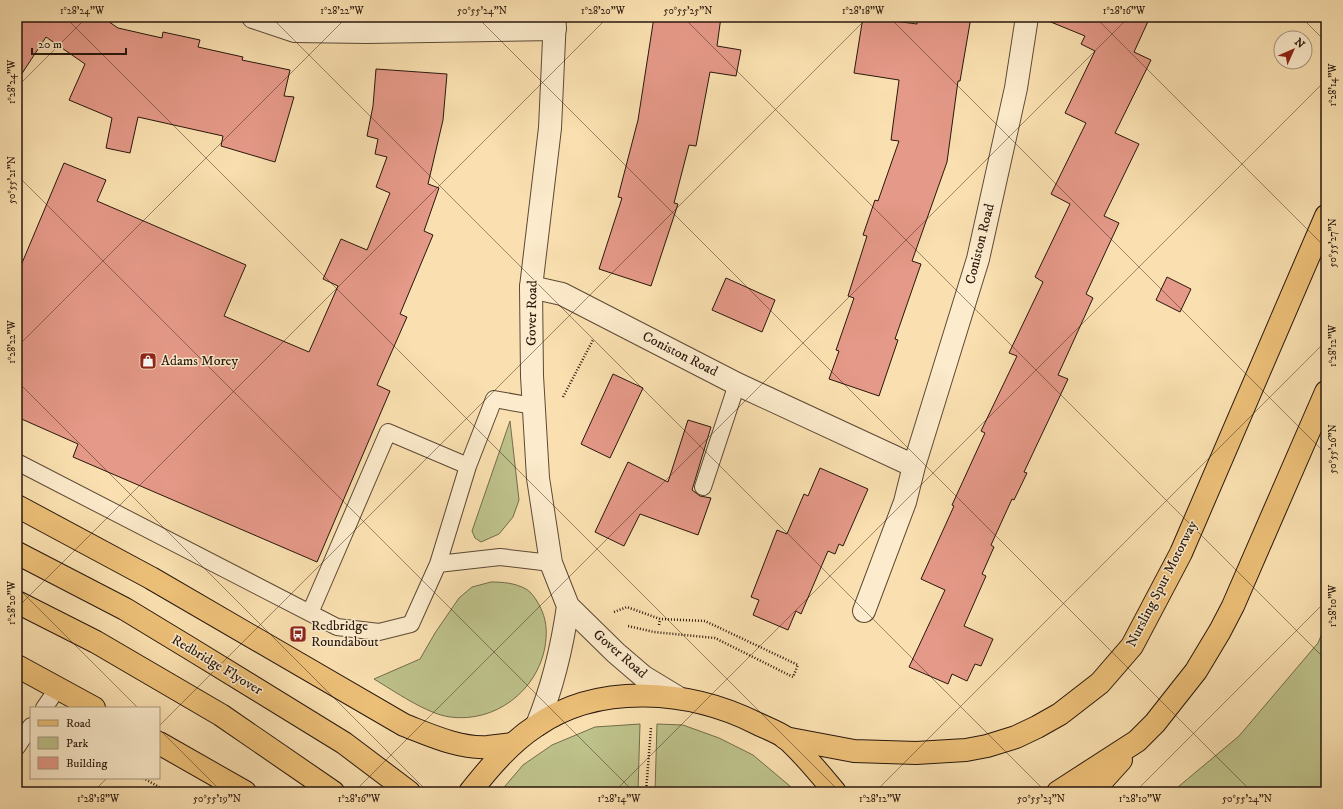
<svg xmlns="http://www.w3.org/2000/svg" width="1343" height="809" viewBox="0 0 1343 809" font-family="'IM FELL DW Pica',serif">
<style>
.green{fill:#bec28b;stroke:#736c4c}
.building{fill:#e59988;stroke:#28170c}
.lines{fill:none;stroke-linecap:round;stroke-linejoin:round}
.service-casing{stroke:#5c4935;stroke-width:18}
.minor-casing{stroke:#5c4935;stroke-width:24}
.tertiary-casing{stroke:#5c4935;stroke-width:24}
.primary-casing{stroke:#28170c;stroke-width:24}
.trunk-casing{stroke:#28170c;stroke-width:24}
.motorway-casing{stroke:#28170c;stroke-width:24}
.path{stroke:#28170c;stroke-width:2.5;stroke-dasharray:1 2;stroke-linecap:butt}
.service{stroke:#fcebcc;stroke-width:16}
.minor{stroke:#fcebcc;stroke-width:22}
.tertiary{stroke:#fcebcc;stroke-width:22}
.primary{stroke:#edc078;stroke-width:22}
.trunk{stroke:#edc078;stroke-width:22}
.motorway{stroke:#edc078;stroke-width:22}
.ticks{fill:none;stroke:#28170c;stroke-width:1;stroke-opacity:0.45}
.labels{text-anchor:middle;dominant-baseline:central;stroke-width:3;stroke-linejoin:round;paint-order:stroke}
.street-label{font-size:14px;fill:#28170c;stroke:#fcebcc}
.poi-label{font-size:14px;fill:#28170c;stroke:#fcebcc;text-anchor:start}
.neatline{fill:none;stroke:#28170c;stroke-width:1.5}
.ticks-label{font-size:10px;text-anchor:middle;fill:#28170c}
</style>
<rect width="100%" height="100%" fill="#fae0b0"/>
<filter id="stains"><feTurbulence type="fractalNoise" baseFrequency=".005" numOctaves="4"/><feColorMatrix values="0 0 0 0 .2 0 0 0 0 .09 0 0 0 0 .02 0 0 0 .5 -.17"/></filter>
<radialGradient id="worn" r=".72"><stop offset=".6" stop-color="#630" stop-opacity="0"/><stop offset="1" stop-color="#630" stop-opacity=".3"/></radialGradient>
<path class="green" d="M 510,421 L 519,500 L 513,517 L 499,534 L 481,542 L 475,538 L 472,531 Z
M 491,582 C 503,582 515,583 526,589 C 533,593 539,604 542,611 C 547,623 547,634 545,647 C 537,691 495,723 450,717 C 427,714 394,691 374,679 L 420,659 L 435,633 L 459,598 L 472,587 Z
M 1326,624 L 1326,792 L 1172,792 L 1239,736 L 1318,643 Z
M 640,724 L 638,792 L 500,792 L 523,765 L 552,745 L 595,727 Z
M 657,724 L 683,725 L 719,738 L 753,755 L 797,792 L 655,792 Z"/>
<path class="building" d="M 17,17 L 102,17 L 118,28 L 162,38 L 163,32 L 200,40 L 198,47 L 243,57 L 242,60 L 290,70 L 284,96 L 294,97 L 275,162 L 221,146 L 223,136 L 138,117 L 130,153 L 106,148 L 112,118 L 69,100 L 85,64 L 46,37 L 17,81 Z
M 654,17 L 721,17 L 717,46 L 741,50 L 736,76 L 710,72 L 696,146 L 689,145 L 674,203 L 678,204 L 651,286 L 599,269 L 622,198 L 618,197 L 638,120 Z
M 863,17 L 917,24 L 918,17 L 971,17 L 960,81 L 958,81 L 947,162 L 912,261 L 921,264 L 895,339 L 898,340 L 879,396 L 829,379 L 839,351 L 836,350 L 854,298 L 848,296 L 867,236 L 863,235 L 875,200 L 878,201 L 899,141 L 891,140 L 899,80 L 854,73 Z
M 1041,17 L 1150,17 L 1134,52 L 1151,60 L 1115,133 L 1139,144 L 1104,216 L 1119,223 L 1086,294 L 1093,298 L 1058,375 L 1068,379 L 1024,472 L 1027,473 L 1014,500 L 1012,499 L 991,545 L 994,547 L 982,574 L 986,576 L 964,626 L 993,639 L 981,666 L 975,664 L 967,681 L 952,674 L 948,684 L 909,667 L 945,590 L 921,579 L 954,506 L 952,505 L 985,433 L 981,431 L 1017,356 L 1009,353 L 1043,282 L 1035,277 L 1070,204 L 1051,194 L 1086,123 L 1065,113 L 1095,51 L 1081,44 L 1085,36 L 1041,18 Z
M 376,69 L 447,74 L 443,120 L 428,184 L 439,188 L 424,231 L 433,235 L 400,314 L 407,317 L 377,385 L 390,391 L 317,562 L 73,457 L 78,444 L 17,417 L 17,275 L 64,163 L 106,180 L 97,201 L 246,265 L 224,316 L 309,352 L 338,286 L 323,279 L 341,239 L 367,250 L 390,193 L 376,187 L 387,157 L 375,154 L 378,139 L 367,136 L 373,106 Z
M 1167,277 L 1191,289 L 1180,312 L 1156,300 Z
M 726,278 L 775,300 L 762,332 L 712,310 Z
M 613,374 L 643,388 L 610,458 L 581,444 Z
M 688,420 L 711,427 L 692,490 L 700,496 L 711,498 L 698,535 L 640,514 L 624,546 L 595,532 L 628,462 L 668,482 Z
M 820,468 L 868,489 L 843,546 L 839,544 L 835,554 L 828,551 L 801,614 L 796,611 L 788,630 L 753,615 L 759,600 L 751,597 L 777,530 L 787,534 L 804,494 L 808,496 Z"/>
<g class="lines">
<g class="service-casing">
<path id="service" d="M 17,462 L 337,627 L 379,632 L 411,624 L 438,564 L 500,557 L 551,563
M 703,487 L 737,384
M 438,564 L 468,466 L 494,399 L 533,406
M 310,613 L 388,432 L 468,466
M 44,708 L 58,688
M 17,747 L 31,726"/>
</g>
<g class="minor-casing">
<path id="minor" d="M 253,17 L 295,31 L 367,32 L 555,29
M 531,287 L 562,294 L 737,384 L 914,466 L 978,259 L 1016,88 L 1027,17
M 864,611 L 905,502 L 914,466"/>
</g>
<g class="tertiary-casing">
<path id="tertiary" d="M 555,17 L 550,128 L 531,287 L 532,376 L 538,478 L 551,563 L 568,606 L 616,653 L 644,677 L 677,697
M 537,725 C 553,686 562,648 568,606"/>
</g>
<g class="primary-casing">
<path id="primary" d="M 17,506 L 151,578 L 404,725 C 430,735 460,749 488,747 C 496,746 504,745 512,744
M 17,553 L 125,609 L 191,649 L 344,743 L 409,792
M 17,602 L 96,642 L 221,715 L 333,792
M 17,666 L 94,708
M 159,743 L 245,792"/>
</g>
<g class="trunk-casing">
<path id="trunk" d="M 470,792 C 489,768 510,743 536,726 C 600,682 690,690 756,723 C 766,728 778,732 786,738 C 804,754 820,774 835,792"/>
</g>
<g class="motorway-casing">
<path id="motorway" d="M 785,738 L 854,751 L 916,753 L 966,750 L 987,746 L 1016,737 L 1037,727 L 1060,714 L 1100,683 L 1132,646 L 1181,553 L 1326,216
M 1058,792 L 1137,741 L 1155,723 L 1196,671 L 1220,631 L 1233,606 L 1326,392
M 1092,792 L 1121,760"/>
</g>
<path class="path" d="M 563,397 L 593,340
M 614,612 L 627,607 L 660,619 L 705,621 L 798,665 L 793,677 L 715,638 L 654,632 L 628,626
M 659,625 L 660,619
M 143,778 L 168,792
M 646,792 L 651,728"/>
<use href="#service" class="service"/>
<use href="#minor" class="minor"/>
<use href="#tertiary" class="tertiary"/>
<use href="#primary" class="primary"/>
<use href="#trunk" class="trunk"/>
<use href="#motorway" class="motorway"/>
</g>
<path class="ticks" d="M 65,17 L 840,792M 271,17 L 1046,792M 477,17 L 1252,792M 683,17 L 1326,660M 889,17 L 1326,454M 1095,17 L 1326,248M 1301,17 L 1326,42M 17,87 L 87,17M 17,175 L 634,792M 17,347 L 347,17M 17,381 L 428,792M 17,587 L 138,708M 17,608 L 608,17M 159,726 L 868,17M 159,729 L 222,792M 93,792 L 107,778M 354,792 L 1129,17M 614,792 L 1326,80M 875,792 L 1326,341M 1135,792 L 1326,601"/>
<defs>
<g id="shop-square" transform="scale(0.9)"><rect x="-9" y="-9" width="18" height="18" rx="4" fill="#8f2418" stroke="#fcebcc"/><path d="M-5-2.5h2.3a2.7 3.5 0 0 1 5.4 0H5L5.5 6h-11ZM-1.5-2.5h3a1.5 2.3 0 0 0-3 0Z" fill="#fff"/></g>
<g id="bus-square" transform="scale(0.9)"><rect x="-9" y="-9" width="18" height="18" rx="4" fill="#8f2418" stroke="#fcebcc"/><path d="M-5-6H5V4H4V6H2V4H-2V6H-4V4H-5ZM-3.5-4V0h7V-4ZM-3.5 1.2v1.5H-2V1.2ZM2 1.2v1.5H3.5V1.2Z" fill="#fff"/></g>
</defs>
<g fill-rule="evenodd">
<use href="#shop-square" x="148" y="361"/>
<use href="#bus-square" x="298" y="634"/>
</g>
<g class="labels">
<g class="street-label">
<text transform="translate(980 244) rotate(-76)">Coniston Road</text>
<text transform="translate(532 313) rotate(-89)">Gover Road</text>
<text transform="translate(680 354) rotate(27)">Coniston Road</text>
<text transform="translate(1162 584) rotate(-63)">Nursling Spur Motorway</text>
<text transform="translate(620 654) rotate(41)">Gover Road</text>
<text transform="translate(217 665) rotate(31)">Redbridge Flyover</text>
</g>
<g class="poi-label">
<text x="161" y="361">Adams Morey</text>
<text x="311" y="626">Redbridge<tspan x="311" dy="16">Roundabout</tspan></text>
</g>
</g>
<rect width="1343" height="809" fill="none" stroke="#fae0b0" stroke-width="44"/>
<rect x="30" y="707" width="130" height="72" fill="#fcebcc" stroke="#a7967f"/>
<rect x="38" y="720" width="20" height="6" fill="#edc078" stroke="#a7967f"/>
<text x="66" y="727" font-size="12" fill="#28170c">Road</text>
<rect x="38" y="737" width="20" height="12" fill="#bec28b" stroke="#a7967f"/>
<text x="66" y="747" font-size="12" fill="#28170c">Park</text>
<rect x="38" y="757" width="20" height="12" fill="#e59988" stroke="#a7967f"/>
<text x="66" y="767" font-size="12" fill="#28170c">Building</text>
<g transform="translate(1293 50) rotate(45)"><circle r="19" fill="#fcebcc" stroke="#a7967f"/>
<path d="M0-3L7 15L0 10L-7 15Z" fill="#8f2418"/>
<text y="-6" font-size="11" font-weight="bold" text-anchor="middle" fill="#28170c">N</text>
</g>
<path d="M32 48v6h94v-6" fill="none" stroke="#28170c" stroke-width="2"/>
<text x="38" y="48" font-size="12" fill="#28170c" stroke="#fcebcc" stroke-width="3" paint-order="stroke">20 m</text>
<rect x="22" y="22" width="1299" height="765" class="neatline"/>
<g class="ticks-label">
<text x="82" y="14">1°28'24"W</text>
<text x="342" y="14">1°28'22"W</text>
<text x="482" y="14">50°55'24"N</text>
<text x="603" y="14">1°28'20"W</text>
<text x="688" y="14">50°55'25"N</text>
<text x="863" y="14">1°28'18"W</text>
<text x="1124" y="14">1°28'16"W</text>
<text transform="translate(11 82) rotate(-90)" y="4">1°28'24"W</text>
<text transform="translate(1332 85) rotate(-90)" y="4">1°28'14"W</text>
<text transform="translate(11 180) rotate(-90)" y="4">50°55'21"N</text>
<text transform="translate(1332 243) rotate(-90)" y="4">50°55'27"N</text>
<text transform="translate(11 342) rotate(-90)" y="4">1°28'22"W</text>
<text transform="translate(1332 346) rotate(-90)" y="4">1°28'12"W</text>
<text transform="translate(1332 449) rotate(-90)" y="4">50°55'26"N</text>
<text transform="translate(11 603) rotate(-90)" y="4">1°28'20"W</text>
<text transform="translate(1332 606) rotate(-90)" y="4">1°28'10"W</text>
<text x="98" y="802">1°28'18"W</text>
<text x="217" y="802">50°55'19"N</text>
<text x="359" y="802">1°28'16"W</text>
<text x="619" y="802">1°28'14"W</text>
<text x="880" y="802">1°28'12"W</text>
<text x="1041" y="802">50°55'23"N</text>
<text x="1140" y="802">1°28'10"W</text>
<text x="1247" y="802">50°55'24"N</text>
</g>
<rect width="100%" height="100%" filter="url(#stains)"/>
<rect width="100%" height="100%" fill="url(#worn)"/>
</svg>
